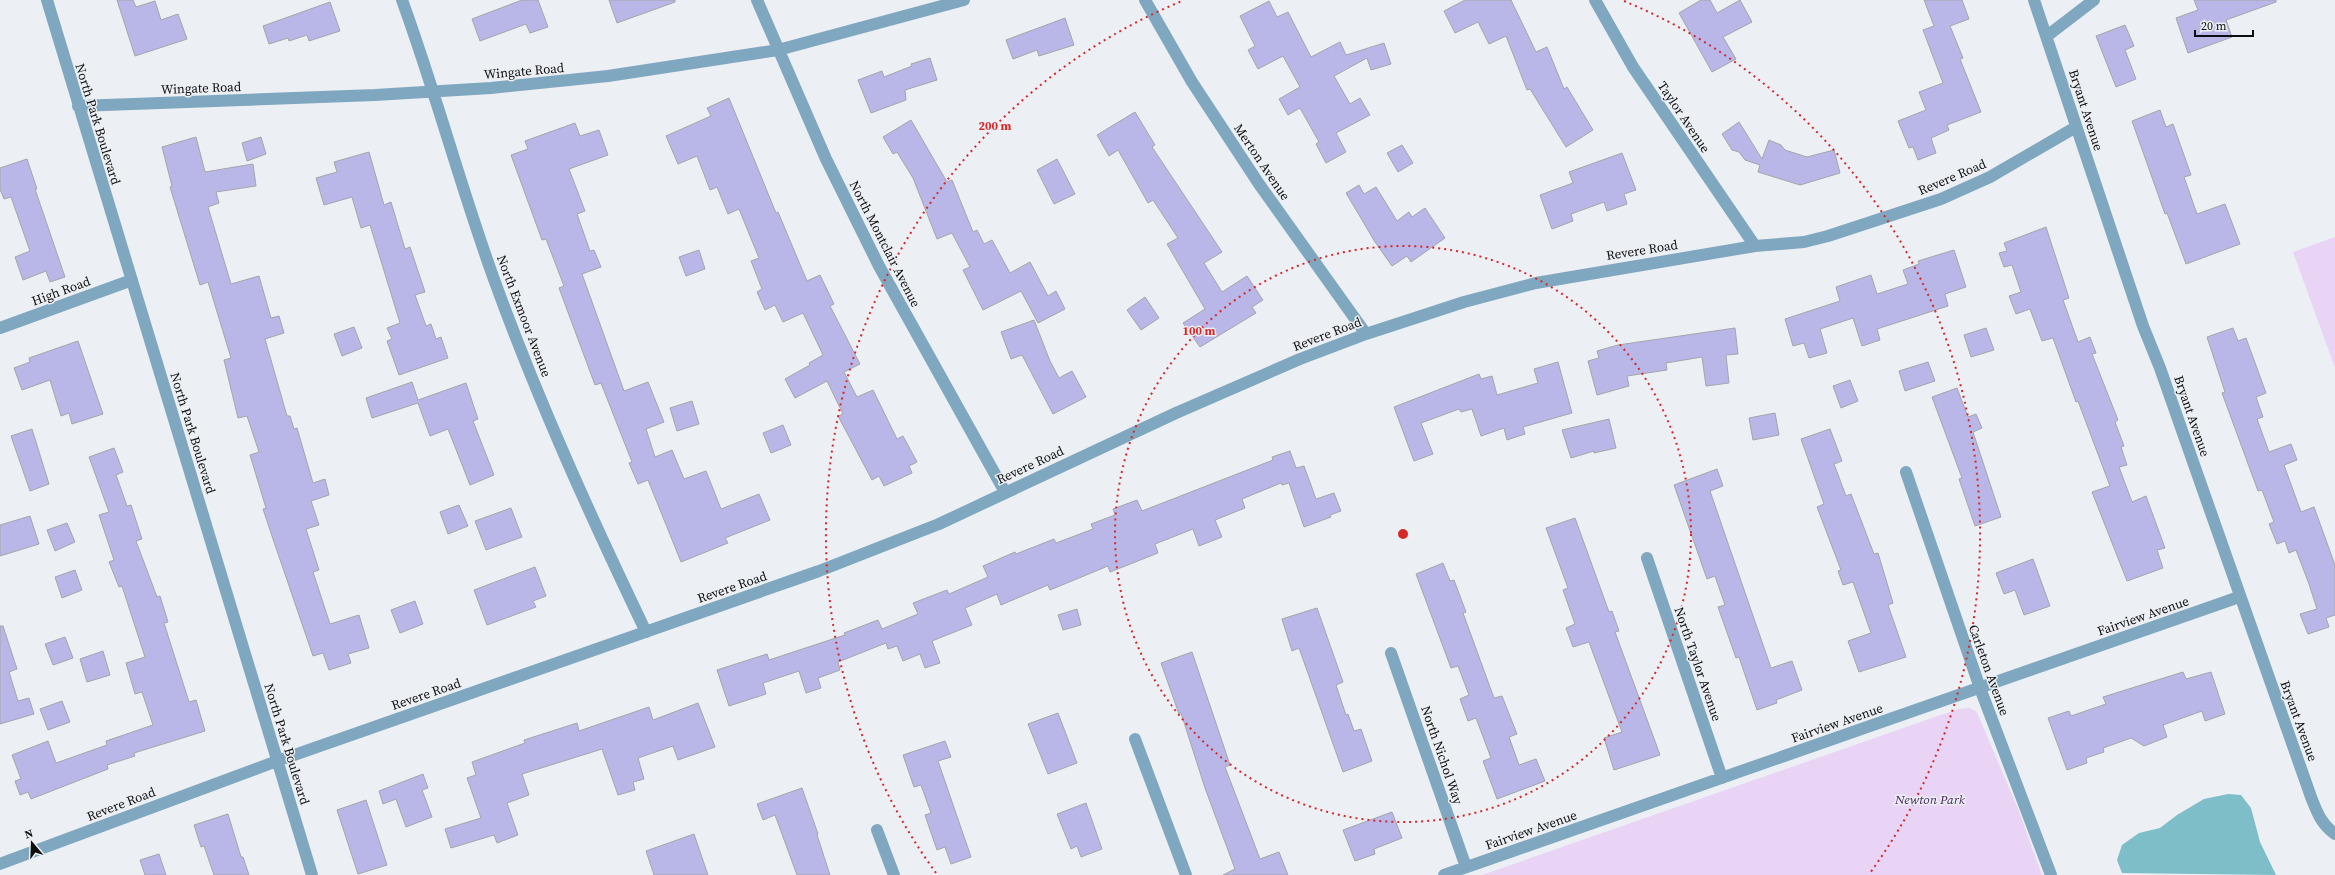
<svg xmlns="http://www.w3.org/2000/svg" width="2335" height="875" viewBox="0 0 2335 875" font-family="'Source Serif 4',serif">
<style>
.green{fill:#e9d4f6}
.water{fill:#7dbec8}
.building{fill:#b9b7e7;stroke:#a5a5aa}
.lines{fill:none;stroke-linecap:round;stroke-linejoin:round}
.minor{stroke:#7fa8c0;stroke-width:12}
.ring{fill:none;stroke:#d62828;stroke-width:2;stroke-dasharray:2 4}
.labels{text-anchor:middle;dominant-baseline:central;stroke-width:3;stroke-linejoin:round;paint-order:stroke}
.street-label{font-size:13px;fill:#0d0e0f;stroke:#eceff3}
.park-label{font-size:13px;font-style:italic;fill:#4a275c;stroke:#eceff3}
.centre{fill:#d62828;stroke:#eceff3;stroke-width:2}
.ring-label{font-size:12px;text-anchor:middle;font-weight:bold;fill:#d62828;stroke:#eceff3;stroke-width:3;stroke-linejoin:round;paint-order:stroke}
</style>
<rect width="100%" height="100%" fill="#eceff3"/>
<path class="green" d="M 2335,237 L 2335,368 L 2293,252 Z
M 1969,708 L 1976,711 L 1979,717 L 2018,809 L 2042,875 L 1482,875 L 1958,709 Z"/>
<path class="water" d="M 2228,794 L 2241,795 L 2251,808 L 2260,842 L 2276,875 L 2122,873 L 2117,860 L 2122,845 L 2139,833 L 2160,828 L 2177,815 L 2204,799 Z"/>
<path class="building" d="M 117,0 L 133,0 L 136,7 L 155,1 L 161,20 L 178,14 L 187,39 L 135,56 Z
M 522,0 L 538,0 L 548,27 L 530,33 L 526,24 L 480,41 L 472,19 Z
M 609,0 L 675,0 L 675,2 L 617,23 Z
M 1465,0 L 1511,0 L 1536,52 L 1547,47 L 1564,89 L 1567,87 L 1593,130 L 1566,147 L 1530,89 L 1527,90 L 1506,36 L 1489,44 L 1478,22 L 1455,33 L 1444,11 Z
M 1701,0 L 1710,0 L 1717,13 L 1740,0 L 1752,22 L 1723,37 L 1736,59 L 1712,72 L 1679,13 Z
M 1924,0 L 1962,0 L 1969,19 L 1950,26 L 1963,58 L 1960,59 L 1981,112 L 1947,125 L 1949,130 L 1931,138 L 1936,153 L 1918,160 L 1913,147 L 1909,148 L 1898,121 L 1926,110 L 1919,92 L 1943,83 L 1923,30 L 1934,26 Z
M 2194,0 L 2276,0 L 2276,2 L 2226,20 L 2232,37 L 2188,53 L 2176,18 L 2198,10 Z
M 1269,1 L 1277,17 L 1288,12 L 1311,57 L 1340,42 L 1346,55 L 1384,43 L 1391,64 L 1371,70 L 1367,58 L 1334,76 L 1350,104 L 1360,98 L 1370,115 L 1336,133 L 1346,152 L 1326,163 L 1316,144 L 1319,142 L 1300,108 L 1288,115 L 1279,99 L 1300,87 L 1283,56 L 1258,69 L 1248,50 L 1255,46 L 1240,16 Z
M 330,2 L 340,31 L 309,41 L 307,35 L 289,41 L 288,38 L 269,44 L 263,26 Z
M 1065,18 L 1074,45 L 1039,56 L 1037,50 L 1013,59 L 1006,40 Z
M 2125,25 L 2134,46 L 2125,50 L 2136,79 L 2116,87 L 2096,36 Z
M 930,58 L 937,80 L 905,90 L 906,100 L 871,113 L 858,80 L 882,71 L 884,77 L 912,66 L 911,64 Z
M 729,98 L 776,213 L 778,212 L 807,281 L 820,275 L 834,304 L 830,306 L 860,364 L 844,372 L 857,397 L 873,390 L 897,439 L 903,436 L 917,462 L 909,466 L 912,473 L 884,486 L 879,476 L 872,480 L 838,416 L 843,414 L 827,381 L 795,398 L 785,379 L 810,365 L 809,363 L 823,355 L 803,313 L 783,322 L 775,305 L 765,310 L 757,292 L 762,289 L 751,261 L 759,258 L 739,209 L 728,214 L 717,187 L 710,190 L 697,156 L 678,164 L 666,136 L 711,116 L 707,108 Z
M 2160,110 L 2166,127 L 2173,124 L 2191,175 L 2184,177 L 2197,214 L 2225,204 L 2240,244 L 2186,264 L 2167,213 L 2165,214 L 2132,121 Z
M 1135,112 L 1155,145 L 1152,147 L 1222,252 L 1204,263 L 1222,292 L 1247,276 L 1263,300 L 1252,307 L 1256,313 L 1200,347 L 1183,323 L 1205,309 L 1167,244 L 1178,238 L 1153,200 L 1148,203 L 1118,150 L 1109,156 L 1097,135 Z
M 911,120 L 947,182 L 952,180 L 973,232 L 977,230 L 984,244 L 992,240 L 1010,273 L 1030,262 L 1048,296 L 1056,291 L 1065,309 L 1038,323 L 1021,291 L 983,310 L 963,270 L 970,267 L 952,233 L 937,239 L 913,178 L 897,152 L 893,154 L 883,137 Z
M 1739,122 L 1762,159 L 1769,140 L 1781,145 L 1785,150 L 1807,157 L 1834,150 L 1840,173 L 1800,185 L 1758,172 L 1760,165 L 1745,160 L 1739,152 L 1732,150 L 1722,134 Z
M 575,123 L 580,136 L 599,130 L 608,155 L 569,169 L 585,211 L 577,214 L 590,251 L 594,250 L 601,267 L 582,274 L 624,391 L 648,382 L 664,422 L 646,429 L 655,457 L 672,450 L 684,479 L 706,471 L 721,509 L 759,494 L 770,520 L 725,538 L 728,543 L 681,562 L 648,480 L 638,484 L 629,463 L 632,462 L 601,383 L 595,385 L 559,288 L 564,286 L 546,239 L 542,240 L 511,155 L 528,149 L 525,141 Z
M 196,137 L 205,172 L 253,164 L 256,186 L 216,192 L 219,203 L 208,207 L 231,284 L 259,276 L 271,318 L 279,316 L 284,333 L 265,339 L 287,416 L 290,416 L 294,429 L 297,428 L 313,483 L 325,479 L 329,495 L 311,501 L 319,525 L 306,529 L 319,570 L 313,572 L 330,624 L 359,615 L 369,648 L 348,654 L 351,663 L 329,670 L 323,653 L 313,656 L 273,539 L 263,509 L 266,508 L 250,455 L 259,452 L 247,416 L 238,418 L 224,360 L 231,358 L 208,282 L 200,285 L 170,187 L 172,186 L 162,147 Z
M 261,137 L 266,154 L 247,161 L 242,143 Z
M 1402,145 L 1413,163 L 1398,172 L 1387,153 Z
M 369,152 L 384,205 L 391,202 L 405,249 L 410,247 L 425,292 L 415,295 L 426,326 L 431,324 L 436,339 L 441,337 L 448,358 L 399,375 L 387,341 L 392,339 L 387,328 L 400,323 L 370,225 L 361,228 L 352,197 L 324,205 L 316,178 L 337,172 L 334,162 Z
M 1622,153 L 1636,190 L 1624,194 L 1627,204 L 1607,211 L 1604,202 L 1571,214 L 1573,221 L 1552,229 L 1540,195 L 1573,183 L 1569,172 Z
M 27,159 L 37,189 L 35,189 L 65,277 L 50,282 L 46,271 L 23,280 L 15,257 L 30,251 L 11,197 L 4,199 L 0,189 L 0,168 Z
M 1057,159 L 1075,194 L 1054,204 L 1037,170 Z
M 1359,185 L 1364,194 L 1376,187 L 1397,221 L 1409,212 L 1412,217 L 1425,208 L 1445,238 L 1411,262 L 1407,256 L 1392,266 L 1375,242 L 1346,193 Z
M 2046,227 L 2069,298 L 2063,300 L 2078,342 L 2090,337 L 2096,353 L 2092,354 L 2118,420 L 2115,422 L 2124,446 L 2121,447 L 2127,465 L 2119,467 L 2132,502 L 2146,496 L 2165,548 L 2157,550 L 2163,568 L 2127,581 L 2092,492 L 2110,486 L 2078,401 L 2076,402 L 2053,338 L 2042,341 L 2030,309 L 2016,314 L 2009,296 L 2021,292 L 2012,265 L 2004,267 L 1999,253 L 2007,251 L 2004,243 Z
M 699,250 L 705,269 L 686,276 L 679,257 Z
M 1954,250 L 1966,287 L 1945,294 L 1948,306 L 1877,329 L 1880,340 L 1862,346 L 1853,318 L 1820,329 L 1827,353 L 1809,358 L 1804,343 L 1793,346 L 1785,319 L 1840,301 L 1836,287 L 1871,275 L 1877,294 L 1908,284 L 1903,270 L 1919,264 L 1918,261 Z
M 1145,297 L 1159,318 L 1141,330 L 1127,310 Z
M 1034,320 L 1050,361 L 1059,378 L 1072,371 L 1086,397 L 1053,414 L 1022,355 L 1011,359 L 1001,332 Z
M 354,327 L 362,348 L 342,356 L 334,334 Z
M 1735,328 L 1738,354 L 1726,355 L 1729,383 L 1706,386 L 1702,357 L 1666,363 L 1667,370 L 1627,376 L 1629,386 L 1597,395 L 1588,361 L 1599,358 L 1597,351 L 1618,345 Z
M 1986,328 L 1994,350 L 1971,357 L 1964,335 Z
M 2233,328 L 2238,341 L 2246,338 L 2266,393 L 2256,397 L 2263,417 L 2257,419 L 2269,452 L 2291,444 L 2297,460 L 2284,465 L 2301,512 L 2314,507 L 2335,565 L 2335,615 L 2326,618 L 2329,627 L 2308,634 L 2300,614 L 2317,609 L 2309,584 L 2296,550 L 2289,553 L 2285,541 L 2277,544 L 2269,524 L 2274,522 L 2262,490 L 2258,491 L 2222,393 L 2225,392 L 2207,337 Z
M 78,341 L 103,414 L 72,424 L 69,413 L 61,416 L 50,380 L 22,390 L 14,368 L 30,362 L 29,358 Z
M 1558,362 L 1572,413 L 1523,427 L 1525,434 L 1507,440 L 1504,428 L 1481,436 L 1472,409 L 1461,412 L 1459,409 L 1421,423 L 1433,454 L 1414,461 L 1394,407 L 1479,374 L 1481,379 L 1492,376 L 1497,395 L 1538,383 L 1534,369 Z
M 1928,362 L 1935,381 L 1905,391 L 1899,371 Z
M 1850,380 L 1858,401 L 1841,408 L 1833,386 Z
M 412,382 L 418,400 L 466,383 L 478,419 L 473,421 L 494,475 L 470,485 L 448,429 L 430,436 L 418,403 L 372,418 L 366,398 Z
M 1957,388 L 1968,417 L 1976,414 L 1982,428 L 1973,432 L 2001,517 L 1975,526 L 1959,479 L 1962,478 L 1932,397 Z
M 692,401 L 699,424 L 677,431 L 670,408 Z
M 1775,413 L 1779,435 L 1753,440 L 1749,418 Z
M 1609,419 L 1616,448 L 1594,453 L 1594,451 L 1571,458 L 1562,430 Z
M 783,425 L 791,445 L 771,453 L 763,433 Z
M 32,429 L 49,484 L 30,491 L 11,436 Z
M 1830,429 L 1842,461 L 1834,464 L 1846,496 L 1851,494 L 1874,554 L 1878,553 L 1893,603 L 1888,605 L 1906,657 L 1859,672 L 1848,641 L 1871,633 L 1853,582 L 1843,585 L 1838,571 L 1841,570 L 1817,507 L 1824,504 L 1801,439 Z
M 114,448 L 123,472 L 116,475 L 127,506 L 131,505 L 142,539 L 136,541 L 157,597 L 160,596 L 168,622 L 164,623 L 189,702 L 196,700 L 205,731 L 134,753 L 135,756 L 107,765 L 108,769 L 31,799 L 28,792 L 20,795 L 15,781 L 21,779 L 12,755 L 48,741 L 56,763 L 107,745 L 106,741 L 153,725 L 142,692 L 135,694 L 126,663 L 145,657 L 122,586 L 119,587 L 109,562 L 114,560 L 99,515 L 109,512 L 89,457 Z
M 1290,451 L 1296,468 L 1304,466 L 1316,499 L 1334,493 L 1341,511 L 1330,515 L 1331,517 L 1304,527 L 1289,483 L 1282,485 L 1281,483 L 1242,499 L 1245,508 L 1215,520 L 1222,537 L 1199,546 L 1193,529 L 1155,544 L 1158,553 L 1110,572 L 1108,566 L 1050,590 L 1048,585 L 1001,605 L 997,594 L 965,608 L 972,625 L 932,641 L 940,663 L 925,668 L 920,654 L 903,661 L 897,646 L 888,649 L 886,643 L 838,662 L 840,670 L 818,678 L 821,688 L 806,693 L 799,671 L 763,683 L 766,694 L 729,706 L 717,670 L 767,654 L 769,660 L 845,635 L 844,633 L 878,620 L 882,629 L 918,614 L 913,603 L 947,590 L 949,594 L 988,577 L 983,566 L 1015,552 L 1016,554 L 1054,539 L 1056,543 L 1093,529 L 1091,524 L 1115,515 L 1113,509 L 1137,500 L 1142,511 L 1273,460 L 1272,457 Z
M 1717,469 L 1723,486 L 1710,491 L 1771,668 L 1792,661 L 1802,690 L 1776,700 L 1777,703 L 1757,710 L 1739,657 L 1736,658 L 1718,607 L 1725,605 L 1715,576 L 1707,579 L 1674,485 Z
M 459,505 L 468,526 L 448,534 L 440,512 Z
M 511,508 L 522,537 L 486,550 L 475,521 Z
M 30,516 L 39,544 L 0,556 L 0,525 Z
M 1575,518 L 1609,612 L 1612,611 L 1619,631 L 1615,632 L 1660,755 L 1614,770 L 1604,738 L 1622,732 L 1589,642 L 1573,647 L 1566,628 L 1575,624 L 1563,590 L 1568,588 L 1546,528 Z
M 67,523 L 75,542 L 55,551 L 47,530 Z
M 2033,559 L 2050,606 L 2024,615 L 2015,590 L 2004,594 L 1996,573 Z
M 1443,563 L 1450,581 L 1454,580 L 1466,612 L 1463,613 L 1494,698 L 1502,696 L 1517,734 L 1509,737 L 1519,765 L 1536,759 L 1545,781 L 1497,799 L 1483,761 L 1491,758 L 1476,718 L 1468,721 L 1460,699 L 1469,695 L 1458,666 L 1451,668 L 1416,574 Z
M 535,567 L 546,596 L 533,601 L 536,607 L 487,625 L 474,590 Z
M 75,570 L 82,590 L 62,598 L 55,577 Z
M 415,601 L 423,624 L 400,633 L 391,610 Z
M 1317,608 L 1343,682 L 1336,685 L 1346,715 L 1348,714 L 1354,731 L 1361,729 L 1372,761 L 1343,772 L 1299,648 L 1292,651 L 1282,619 Z
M 1077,609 L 1081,625 L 1063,630 L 1058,615 Z
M 0,626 L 3,626 L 17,669 L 9,672 L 18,701 L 29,698 L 34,714 L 0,724 Z
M 65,637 L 73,658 L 53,665 L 45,644 Z
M 103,651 L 110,675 L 87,682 L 80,659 Z
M 1192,652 L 1230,765 L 1225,767 L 1260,859 L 1279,852 L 1288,875 L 1223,875 L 1235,869 L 1205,788 L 1181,713 L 1179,714 L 1161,663 Z
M 2183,672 L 2186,679 L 2211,672 L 2225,714 L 2205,721 L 2202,711 L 2163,725 L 2167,737 L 2144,746 L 2131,738 L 2103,748 L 2104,752 L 2086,758 L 2087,763 L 2067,770 L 2048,718 L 2069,711 L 2071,716 L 2106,704 L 2103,697 Z
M 62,701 L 70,722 L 48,730 L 40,709 Z
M 698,703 L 715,747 L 678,760 L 673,746 L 638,758 L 644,779 L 633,782 L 635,790 L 618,795 L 602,749 L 522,774 L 529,795 L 507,803 L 518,835 L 497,843 L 494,835 L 451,848 L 445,829 L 481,818 L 467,778 L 476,775 L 472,762 L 525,743 L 524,740 L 577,723 L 579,731 L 649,707 L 653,720 Z
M 1058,713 L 1077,763 L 1048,774 L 1028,724 Z
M 945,741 L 951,757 L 938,761 L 971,857 L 951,864 L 945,847 L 937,850 L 925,815 L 931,813 L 921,785 L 914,787 L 903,755 Z
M 423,774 L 428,788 L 422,790 L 432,817 L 406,827 L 396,799 L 383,804 L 379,791 Z
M 802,788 L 818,834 L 817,835 L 830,875 L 797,875 L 775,815 L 763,820 L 757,804 Z
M 366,800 L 387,865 L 358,874 L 337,810 Z
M 1086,803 L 1102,849 L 1081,857 L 1077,846 L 1071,849 L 1057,814 Z
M 1392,812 L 1402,838 L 1374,849 L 1375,854 L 1355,861 L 1343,830 Z
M 228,814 L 241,857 L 243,857 L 249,875 L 214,875 L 204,846 L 201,847 L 194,825 Z
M 694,834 L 708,875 L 654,875 L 646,851 Z
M 159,854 L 166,875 L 145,875 L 140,860 Z"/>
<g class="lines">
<path class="minor" d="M 47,0 L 312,875
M 402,0 C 436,93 461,189 495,282 C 538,401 591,517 646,632
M 757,0 L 826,159 L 879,266 L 1005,492
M 1145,0 L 1192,82 L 1259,184 L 1366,334
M 1595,0 L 1633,67 L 1755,246
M 2034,0 L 2143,326 L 2160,368 L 2311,797 C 2317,812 2321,824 2335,834
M 2047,36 L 2094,0
M 78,106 L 375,95 L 491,88 L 608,76 L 778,50 L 964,0
M 0,328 L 132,280
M 1906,472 L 1980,688 L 2051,875
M 1647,558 L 1722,778
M 1391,653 L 1466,867
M 1135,739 L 1186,875
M 877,830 L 894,875
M 0,864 L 277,761 L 819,571 L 939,524 L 1176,413 L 1300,359 L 1366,334 L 1464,302 L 1536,283 L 1755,246 L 1804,242 L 1828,236 L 1941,199 L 1990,177 L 2076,127
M 1444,875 L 2239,597"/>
</g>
<g class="ring">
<circle cx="1403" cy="534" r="288"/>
<path d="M936 873A577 577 0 0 1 1182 1M1624 1A577 577 0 0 1 1870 873"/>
</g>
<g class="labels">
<g class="street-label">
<text transform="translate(524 71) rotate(-5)">Wingate Road</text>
<text transform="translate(201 88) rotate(-2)">Wingate Road</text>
<text transform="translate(2086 110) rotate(72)">Bryant Avenue</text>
<text transform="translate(1684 117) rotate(56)">Taylor Avenue</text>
<text transform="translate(98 124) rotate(73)">North Park Boulevard</text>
<text transform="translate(1262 162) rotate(56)">Merton Avenue</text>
<text transform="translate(1952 177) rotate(-23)">Revere Road</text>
<text transform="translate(885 244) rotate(63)">North Montclair Avenue</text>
<text transform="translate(1642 250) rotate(-9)">Revere Road</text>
<text transform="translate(61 291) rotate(-20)">High Road</text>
<text transform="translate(524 316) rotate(69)">North Exmoor Avenue</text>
<text transform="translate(1327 334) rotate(-21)">Revere Road</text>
<text transform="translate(2192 416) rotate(71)">Bryant Avenue</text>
<text transform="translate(193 433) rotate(73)">North Park Boulevard</text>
<text transform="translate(1030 465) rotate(-25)">Revere Road</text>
<text transform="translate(732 587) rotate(-19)">Revere Road</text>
<text transform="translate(2143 616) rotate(-19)">Fairview Avenue</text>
<text transform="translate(1698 664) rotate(71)">North Taylor Avenue</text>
<text transform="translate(1989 670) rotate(70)">Carleton Avenue</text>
<text transform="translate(426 694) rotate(-19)">Revere Road</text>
<text transform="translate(2299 721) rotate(70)">Bryant Avenue</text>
<text transform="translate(1837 723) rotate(-19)">Fairview Avenue</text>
<text transform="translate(287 744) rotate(73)">North Park Boulevard</text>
<text transform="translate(1442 755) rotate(71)">North Nichol Way</text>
<text transform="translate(121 804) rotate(-21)">Revere Road</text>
<text transform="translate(1531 830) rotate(-19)">Fairview Avenue</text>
</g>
<g class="park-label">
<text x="1930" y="799">Newton Park</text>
</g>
</g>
<circle cx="1403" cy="534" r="6" class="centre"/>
<g class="ring-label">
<text x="995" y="130">200 m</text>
<text x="1199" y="335">100 m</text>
</g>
<g transform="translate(32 843) rotate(341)" stroke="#eceff3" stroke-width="3" paint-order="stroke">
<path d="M0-3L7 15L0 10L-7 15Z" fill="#0d0e0f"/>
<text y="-6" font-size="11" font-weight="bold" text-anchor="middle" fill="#0d0e0f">N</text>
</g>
<path d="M2195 30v6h58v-6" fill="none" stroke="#0d0e0f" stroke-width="2"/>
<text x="2201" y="30" font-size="12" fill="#0d0e0f" stroke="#eceff3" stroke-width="3" paint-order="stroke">20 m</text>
</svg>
